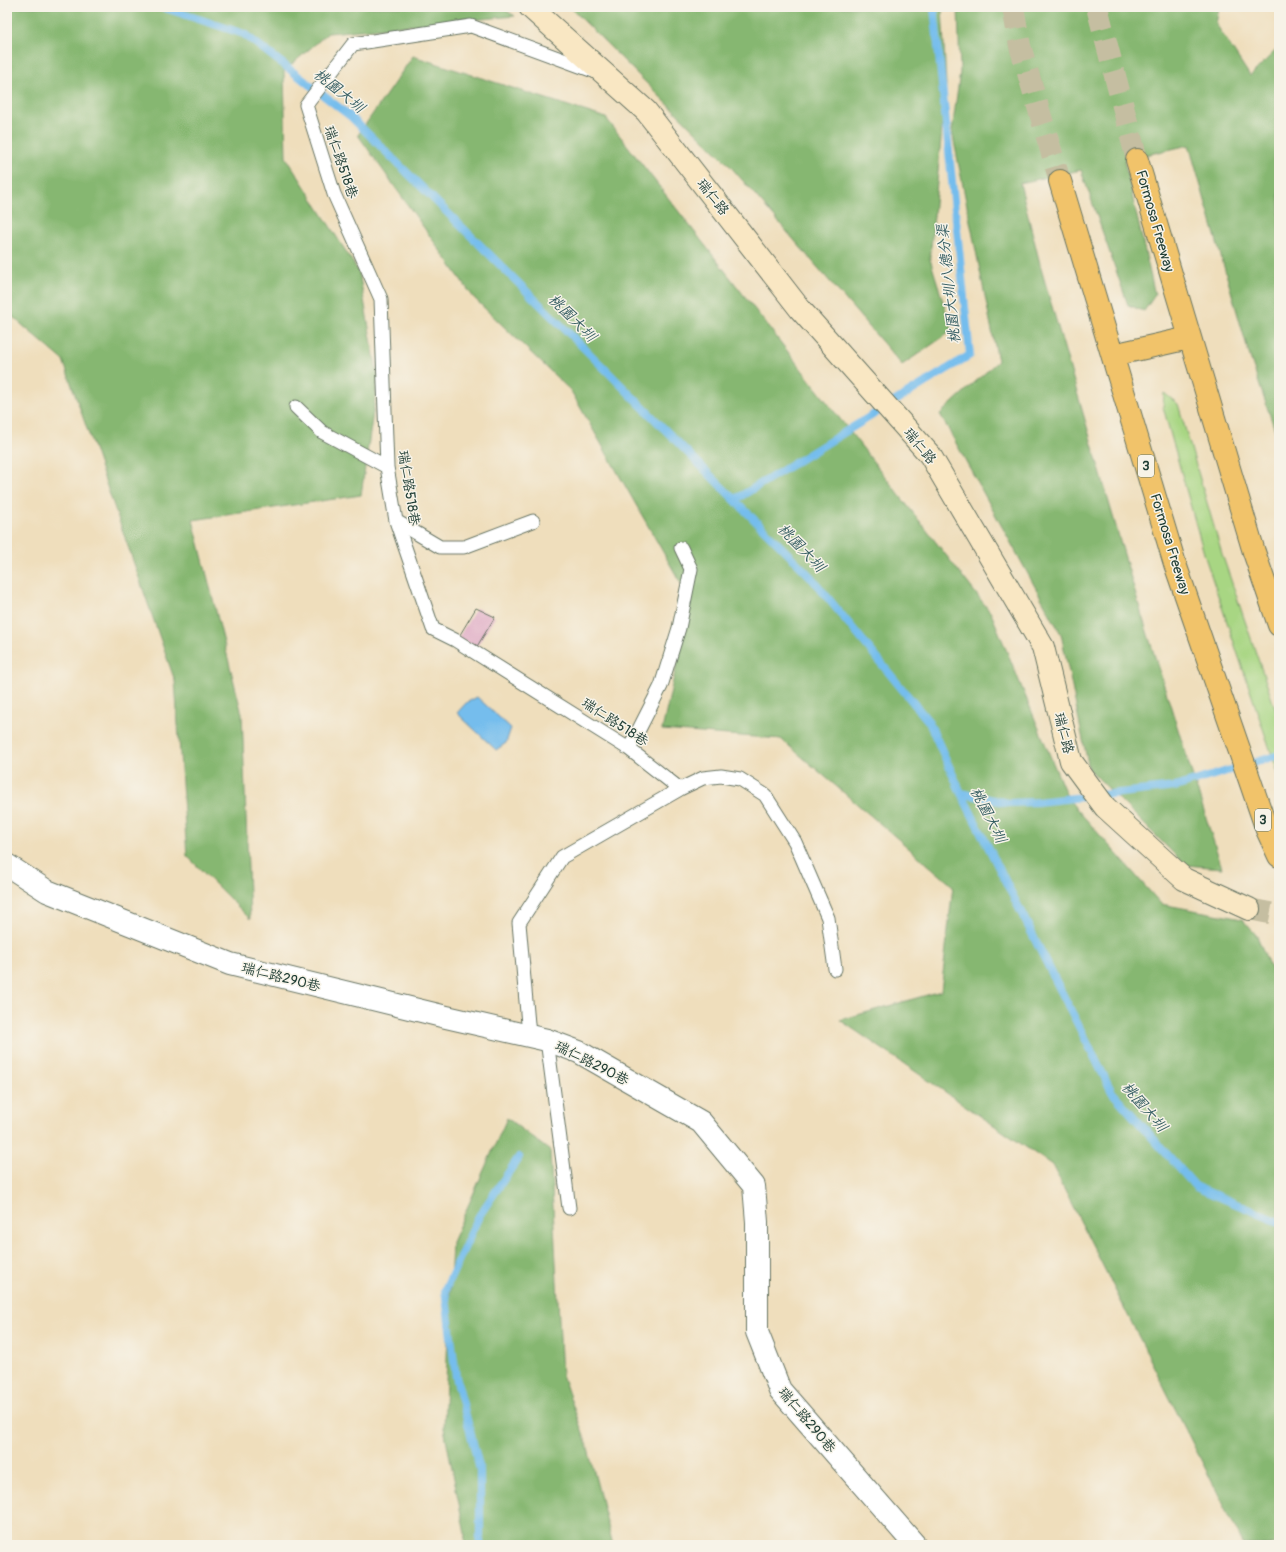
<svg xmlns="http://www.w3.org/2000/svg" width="1286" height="1552" viewBox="0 0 1286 1552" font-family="Pangolin,'LXGW WenKai TC',sans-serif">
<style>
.green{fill:#a8d683;stroke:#648a5c}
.forest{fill:#86b771;stroke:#527a52}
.water{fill:#75bded;stroke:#4a7d90}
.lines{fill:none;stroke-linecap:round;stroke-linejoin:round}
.stream{stroke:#75bded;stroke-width:8}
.building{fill:#db9fbf}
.secondary-tunnel{stroke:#c5bea1;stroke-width:22;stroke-dasharray:22 11;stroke-linecap:butt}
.highway-tunnel{stroke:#c5bea1;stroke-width:22;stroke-dasharray:22 11;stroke-linecap:butt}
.lane-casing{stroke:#687564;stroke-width:15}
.street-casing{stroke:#687564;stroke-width:24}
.secondary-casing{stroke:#687564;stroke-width:24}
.highway-casing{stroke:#687564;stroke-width:24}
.lane{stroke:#fff;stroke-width:13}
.street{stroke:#fff;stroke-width:22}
.secondary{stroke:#f9e7c3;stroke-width:22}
.highway{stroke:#f1c36a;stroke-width:22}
.labels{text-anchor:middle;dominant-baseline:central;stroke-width:3;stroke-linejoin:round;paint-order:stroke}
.shield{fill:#f7f3e8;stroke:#60746a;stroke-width:1}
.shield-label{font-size:13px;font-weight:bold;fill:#1f3d34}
.street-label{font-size:14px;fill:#1f3d34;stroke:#f7f3e8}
.water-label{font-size:15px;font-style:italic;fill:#345d62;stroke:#f7f3e8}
</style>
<rect width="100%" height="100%" fill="#f7f3e8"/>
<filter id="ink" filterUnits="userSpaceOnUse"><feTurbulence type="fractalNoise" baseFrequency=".025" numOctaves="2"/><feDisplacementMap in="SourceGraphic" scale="8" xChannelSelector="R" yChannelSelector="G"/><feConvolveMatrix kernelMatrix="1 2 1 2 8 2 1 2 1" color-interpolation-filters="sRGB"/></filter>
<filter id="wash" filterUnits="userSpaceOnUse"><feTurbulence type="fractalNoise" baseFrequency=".012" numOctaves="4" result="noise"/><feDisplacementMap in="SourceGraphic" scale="16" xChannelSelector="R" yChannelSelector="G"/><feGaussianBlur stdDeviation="0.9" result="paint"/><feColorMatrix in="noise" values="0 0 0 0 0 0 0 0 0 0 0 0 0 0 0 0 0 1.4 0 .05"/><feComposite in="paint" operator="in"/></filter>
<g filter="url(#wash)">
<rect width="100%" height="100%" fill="#efdebc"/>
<path class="green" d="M 1164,393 L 1178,404 L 1222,554 L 1279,720 L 1279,776 L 1205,557 L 1163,407 Z"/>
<path class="forest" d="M 7,7 L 500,7 L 515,16 L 328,33 L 284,71 L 286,157 L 359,272 L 378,378 L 361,495 L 193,520 L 242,714 L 250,919 L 187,856 L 175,681 L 63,360 L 7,312 Z
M 570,7 L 942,7 L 946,84 L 930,259 L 952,331 L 902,365 L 731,167 Z
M 958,7 L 1219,7 L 1216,24 L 1250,76 L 1279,47 L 1279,442 L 1250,357 L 1189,145 L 1124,160 L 1155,295 L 1144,311 L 1128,305 L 1081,170 L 1020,183 L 1042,272 L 1142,616 L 1222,868 L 1185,865 L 1089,769 L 1061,634 L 940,414 L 998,361 L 952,131 L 960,72 Z
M 413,56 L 606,118 L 991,613 L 1068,799 L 1161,904 L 1242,919 L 1257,936 L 1279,989 L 1279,1545 L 1244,1545 L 1052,1165 L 840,1020 L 941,991 L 953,886 L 781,739 L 662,730 L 691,601 L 571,391 L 474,298 L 358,135 Z
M 507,1118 L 550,1151 L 562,1375 L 587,1445 L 613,1545 L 464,1545 L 465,1534 L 444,1428 L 452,1242 Z"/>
<path class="water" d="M 477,697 L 511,728 L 506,743 L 496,750 L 457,713 L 466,703 Z"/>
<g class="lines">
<path class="stream" d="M 162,7 L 244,34 L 350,116 L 604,368 L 810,576 L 929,722 L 961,793 L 1112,1092 L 1196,1187 L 1279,1222
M 734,499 L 741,496 L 970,355 L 934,7
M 961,793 L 1008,803 L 1037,802 L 1175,787 L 1279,755
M 480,1545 L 480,1470 L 456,1377 L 445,1290 L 479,1216 L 519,1157"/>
</g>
<g id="blocks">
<path class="building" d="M 476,608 L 495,617 L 476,648 L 458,638 Z"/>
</g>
</g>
<g filter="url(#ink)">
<use href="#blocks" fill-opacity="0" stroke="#687564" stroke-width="1"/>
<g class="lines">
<path class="secondary-tunnel" d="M 1249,909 L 1279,915"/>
<path class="highway-tunnel" d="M 1013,7 L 1020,46 L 1060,181
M 1097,7 L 1137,160"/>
<g class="lane-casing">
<path id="lane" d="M 296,407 L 322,432 L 387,467
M 396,521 L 440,547 L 464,547 L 533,521
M 629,749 L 661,686 L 679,628 L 691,569 L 681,548
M 680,789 L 703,778 L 721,776 L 740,779 L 765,795 L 795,842 L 828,918 L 835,969
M 529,1035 L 519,923 L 562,857 L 680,789 L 629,749 L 455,640 L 433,629 L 396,521 L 387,467 L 381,299 L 334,194 L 306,105 L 353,44 L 471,26 L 596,72
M 547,1040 L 569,1208"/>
</g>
<g class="street-casing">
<path id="street" d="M 7,865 L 47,891 L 230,964 L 442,1016 L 547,1040 L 579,1052 L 701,1122 L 754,1186 L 757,1222 L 757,1332 L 780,1390 L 915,1545"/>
</g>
<g class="secondary-casing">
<path id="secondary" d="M 530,7 L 646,111 L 800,309 L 930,455 L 1043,647 L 1071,761 L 1105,807 L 1184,879 L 1249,909"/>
</g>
<g class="highway-casing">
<path id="highway" d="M 1137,160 L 1254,552 L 1279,625
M 1060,181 L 1175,564 L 1267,830 L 1279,856
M 1113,355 L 1189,338"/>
</g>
<use href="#lane" class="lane"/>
<use href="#street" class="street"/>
<use href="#secondary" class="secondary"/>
<use href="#highway" class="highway"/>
</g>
</g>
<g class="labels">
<g class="shield">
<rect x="1138" y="455" width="16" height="22" rx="3"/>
<rect x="1255" y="809" width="16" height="22" rx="3"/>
</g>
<g class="shield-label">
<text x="1146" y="466">3</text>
<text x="1263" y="820">3</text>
</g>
<g class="street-label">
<text transform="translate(341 162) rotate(71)">瑞仁路518巷</text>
<text transform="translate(713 197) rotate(52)">瑞仁路</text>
<text transform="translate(1155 221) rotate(74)">Formosa Freeway</text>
<text transform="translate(920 446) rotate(51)">瑞仁路</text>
<text transform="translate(409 488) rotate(81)">瑞仁路518巷</text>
<text transform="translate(1170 544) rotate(73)">Formosa Freeway</text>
<text transform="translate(615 722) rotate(33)">瑞仁路518巷</text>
<text transform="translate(1064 733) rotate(76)">瑞仁路</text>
<text transform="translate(281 977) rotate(14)">瑞仁路290巷</text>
<text transform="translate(592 1063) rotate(27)">瑞仁路290巷</text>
<text transform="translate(807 1420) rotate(50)">瑞仁路290巷</text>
</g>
<g class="water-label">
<text transform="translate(339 91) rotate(39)">桃園大圳</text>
<text transform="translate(949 284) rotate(-96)">桃園大圳八德分渠</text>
<text transform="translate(572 318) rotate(45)">桃園大圳</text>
<text transform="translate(801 548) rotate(46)">桃園大圳</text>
<text transform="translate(988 815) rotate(63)">桃園大圳</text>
<text transform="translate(1144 1107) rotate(49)">桃園大圳</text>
</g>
</g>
<rect width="1286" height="1552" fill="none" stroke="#f7f3e8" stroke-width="24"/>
</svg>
